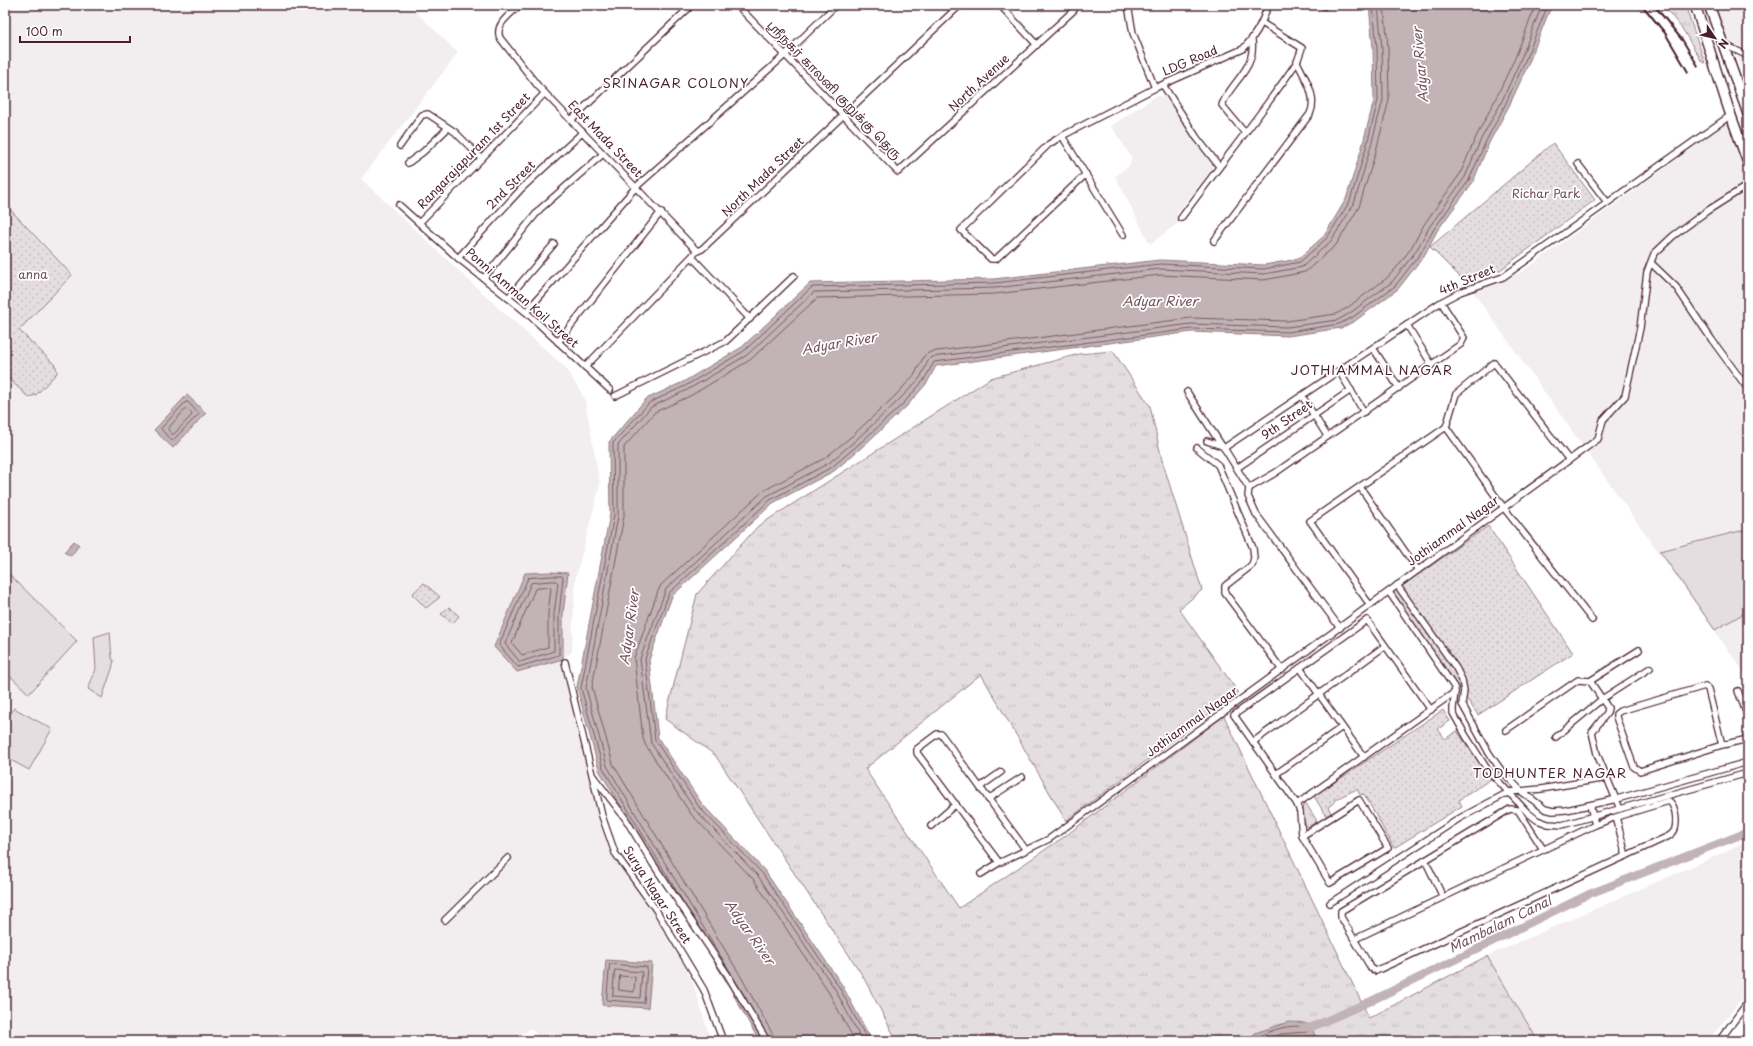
<svg xmlns="http://www.w3.org/2000/svg" width="1753" height="1046" font-family="'Playpen Sans','Noto Sans Tamil',sans-serif">
<style>
.built{fill:#f2eeef}
.grass{fill:url(#grass-tufts);stroke:#987e86}
.park{fill:url(#park-dots);stroke:#987e86}
.pitch{fill:#e5dee0;stroke:#987e86}
.water{fill:#c1b3b6;stroke:#91787e}
.lines{fill:none;stroke-linecap:round;stroke-linejoin:round}
.shore{stroke:#7a5a63;stroke-width:1}
.canal{stroke:#c1b3b6;stroke-width:8}
.minor-casing{stroke:#4a1f2b;stroke-width:8}
.primary-casing{stroke:#4a1f2b;stroke-width:12}
.minor{stroke:#fff;stroke-width:5.5}
.primary{stroke:#fff;stroke-width:9}
.rail{stroke:#4a1f2b;stroke-width:2}
.labels{text-anchor:middle;stroke-width:3.5;stroke-linejoin:round;paint-order:stroke}
.street-label{font-size:12px;fill:#4a1f2b;stroke:#fff}
.park-label{font-size:12px;fill:#714f58;stroke:#fff}
.water-label{font-size:13px;font-style:italic;fill:#74535c;stroke:#fff}
.neighbourhood-label{font-size:13px;letter-spacing:1px;fill:#4a1f2b;stroke:#fff}
</style>
<defs>
<pattern id="grass-tufts" width="24" height="20" patternUnits="userSpaceOnUse"><rect width="24" height="20" fill="#e5dee0"/><path d="M3 7l-1-3M5 7V3M7 7l1-3M15 17l-1-3M17 17v-4M19 17l1-3" fill="none" stroke="#c6bec0"/></pattern>
<pattern id="park-dots" width="8" height="8" patternUnits="userSpaceOnUse"><rect width="8" height="8" fill="#e5dee0"/><path d="M2 2h.1M6 6h.1" fill="none" stroke="#c6bec0" stroke-width="1.8" stroke-linecap="round"/></pattern>
</defs>
<rect width="100%" height="100%" fill="#fff"/>
<filter id="ink" filterUnits="userSpaceOnUse"><feTurbulence type="fractalNoise" baseFrequency=".025" numOctaves="2"/><feDisplacementMap in="SourceGraphic" scale="8" xChannelSelector="R" yChannelSelector="G"/><feConvolveMatrix kernelMatrix="1 2 1 2 8 2 1 2 1" color-interpolation-filters="sRGB"/></filter>
<g filter="url(#ink)">
<g class="built">
<polygon points="5,5 409,5 458,53 361,179 492,302 566,368 585,399 600,485 575,580 572,652 562,658 598,817 610,854 658,915 693,983 711,1041 540,1041 531,1028 513,1041 5,1041"/>
<polygon points="1713,5 1748,5 1748,52 1724,43"/>
<polygon points="1741,56 1748,59 1748,86 1737,58"/>
<polygon points="1156,96 1164,96 1215,166 1177,213 1178,223 1150,244 1115,176 1129,166 1132,158 1111,126"/>
<polygon points="1731,120 1744,167 1748,172 1748,678 1471,289 1522,272"/>
<polygon points="1748,842 1748,991 1708,1041 1538,1041 1487,956"/>
</g>
<g class="grass">
<polygon points="1663,5 1685,5 1705,63 1702,62 1683,30"/>
<polygon points="1113,351 1150,406 1162,460 1202,590 1179,609 1238,692 1066,821 981,674 865,769 959,908 1064,837 1224,716 1369,1018 1487,956 1538,1041 897,1041 861,973 715,755 665,719 697,594 758,526 991,378 1079,354"/>
<path d="M1305,802L1317,821L1308,827C1302,822 1302,809 1305,802Z"/>
</g>
<g class="park">
<polygon points="1553,143 1595,200 1500,270 1463,280 1430,247"/>
<polygon points="5,204 72,275 19,330 55,365 57,370 57,373 36,395 28,397 5,375"/>
<polygon points="1488,526 1573,653 1478,715 1392,593"/>
<polygon points="424,583 440,597 426,608 412,594"/>
<polygon points="449,607 459,616 453,623 441,614"/>
<polygon points="1443,710 1450,721 1438,729 1445,739 1457,731 1491,779 1459,800 1462,806 1394,848 1364,794 1360,795 1357,789 1334,800 1335,802 1328,807 1331,813 1326,816 1314,796"/>
</g>
<g class="pitch">
<polygon points="1748,529 1748,611 1715,630 1660,551"/>
<polygon points="5,570 77,641 29,694 5,671"/>
<polygon points="110,632 112,659 114,660 112,669 102,698 88,689 96,669 94,637"/>
<polygon points="14,708 52,729 29,770 5,757 5,724"/>
</g>
<g class="water">
<polygon points="1369,5 1552,5 1546,19 1528,65 1509,106 1489,143 1473,182 1437,231 1424,256 1398,289 1355,321 1341,328 1288,336 1192,332 936,366 927,383 906,407 862,447 834,471 773,503 672,596 649,660 658,738 702,804 765,871 842,985 872,1041 759,1041 727,983 599,770 577,687 610,514 609,442 646,399 683,382 742,347 810,283 994,279 1160,260 1264,265 1298,259 1324,236 1346,199 1362,147 1374,100 1373,48"/>
<polygon points="187,395 206,413 173,448 154,430"/>
<polygon points="74,541 79,545 71,556 64,552"/>
<polygon points="551,572 568,573 563,614 563,659 517,672 494,647 525,573"/>
<polygon points="606,960 652,963 648,1008 602,1005"/>
<path d="M1288,1022C1303,1023 1310,1020 1315,1036C1292,1037 1270,1041 1247,1041L1255,1033Z"/>
</g>
<g class="lines">
<g class="shore">
<polygon points="186,402 188,402 199,414 172,441 161,429"/>
<polygon points="186,409 191,412 192,415 174,434 171,434 168,429"/>
<polygon points="551,576 562,576 563,578 559,614 559,655 518,667 499,645 528,578"/>
<polygon points="551,581 556,581 558,583 554,614 554,651 520,662 505,644 531,583"/>
<polygon points="550,587 551,589 548,613 548,647 522,655 512,643 535,589"/>
<polyline points="683,902 603,768 581,688 614,515 613,443 649,403 685,386 744,351 812,287 995,283 1160,264 1264,269 1300,262 1327,238 1350,201 1366,148 1378,100 1377,48 1373,5"/>
<polygon points="610,964 647,967 644,1003 607,1000"/>
<polygon points="615,970 642,972 640,998 613,996"/>
<polygon points="620,976 635,977 634,992 619,990"/>
<polyline points="747,1000 607,766 586,688 618,516 618,445 651,407 687,390 747,355 814,292 995,288 1160,269 1264,274 1302,267 1331,241 1354,204 1370,149 1383,100 1382,48 1378,5"/>
<polyline points="774,1041 772,1033 740,975 613,764 592,687 624,516 624,447 655,412 690,396 750,360 817,298 995,294 1160,275 1264,280 1305,272 1336,245 1359,207 1376,151 1389,100 1388,47 1384,5"/>
<polyline points="855,1041 829,993 754,880 691,814 646,746 643,739 634,658 658,591 661,585 763,491 825,458 852,436 895,396 915,374 924,356 930,352 1191,318 1287,321 1336,314 1347,308 1387,278 1398,266 1411,248 1425,223 1460,174 1476,137 1495,100 1515,58 1536,5"/>
<polyline points="862,1041 835,989 758,876 695,810 651,743 640,659 666,589 767,496 829,463 856,440 899,400 920,378 928,361 932,357 1191,324 1287,327 1338,320 1350,313 1392,282 1416,251 1430,226 1465,177 1481,139 1501,103 1520,61 1542,5"/>
<polyline points="868,1041 839,987 762,873 699,807 655,740 645,659 669,593 770,500 832,467 859,444 903,404 924,380 934,362 1192,329 1288,332 1339,324 1353,317 1395,286 1420,254 1434,229 1469,180 1486,141 1505,105 1524,63 1548,5"/>
<path d="M1252,1041C1262,1032 1297,1020 1309,1030L1307,1032L1281,1034L1275,1037L1274,1041"/>
</g>
<polyline class="canal" points="1303,1028 1312,1027 1371,1001 1589,894 1748,832"/>
<g class="minor-casing">
<g id="minor">
<path d="M520,5C511,14 494,24 500,38L538,86L697,251"/>
<polyline points="737,5 898,172 1074,10"/>
<polyline points="1000,5 1037,45"/>
<polyline points="1128,5 1133,33 1155,88"/>
<polyline points="1322,5 1324,6"/>
<polyline points="1723,44 1748,56"/>
<polyline points="1163,85 1197,138 1219,166"/>
<polyline points="571,120 692,5"/>
<path d="M1245,133L1222,105C1231,81 1256,70 1252,40"/>
<polyline points="1062,136 1123,235"/>
<polyline points="400,146 422,115 428,114 455,132 481,158"/>
<polyline points="408,163 423,152 448,128"/>
<polyline points="1578,164 1607,202"/>
<path d="M1086,174L996,259H991L961,230L1049,144L1062,136L1155,88L1243,49C1256,36 1263,22 1268,5"/>
<polyline points="399,205 458,258 526,312 610,390"/>
<path d="M1181,218C1219,166 1260,116 1297,62"/>
<polyline points="419,223 545,93"/>
<path d="M1214,241L1310,114C1318,97 1305,78 1297,62L1302,48L1262,23"/>
<polyline points="692,257 750,319"/>
<polyline points="458,258 522,188 583,132"/>
<polyline points="1651,263 1676,287 1712,340 1748,389"/>
<polyline points="484,278 540,209 603,154"/>
<polyline points="508,298 554,244"/>
<polyline points="526,312 636,187 785,55 836,5"/>
<polyline points="1407,325 1432,365"/>
<polyline points="558,342 661,212"/>
<polyline points="1373,348 1399,388"/>
<polyline points="585,367 697,251 702,249 960,5"/>
<polyline points="1339,371 1364,412"/>
<polyline points="1187,392 1222,446"/>
<polyline points="615,396 726,341 794,276"/>
<polyline points="1302,396 1327,436"/>
<polyline points="1446,427 1504,508 1592,620"/>
<polyline points="1207,441 1222,446 1224,448 1441,302 1460,292 1503,277 1731,115"/>
<polyline points="1197,448 1218,465 1253,548 1254,558 1252,565 1225,586 1225,593 1282,670"/>
<polyline points="1224,448 1249,488 1275,473 1461,344 1464,338 1441,302"/>
<polyline points="1237,468 1351,390"/>
<polyline points="1360,487 1418,570"/>
<polyline points="1249,488 1248,496 1256,514 1340,628"/>
<polyline points="1397,585 1456,668 1462,680 1464,691 1462,704 1489,753 1501,770 1521,791 1545,809 1553,811 1566,810 1617,799 1748,762"/>
<polyline points="1389,592 1454,687 1455,691 1453,708 1453,713 1466,736 1487,769 1527,812 1537,820 1548,824 1562,825 1748,773"/>
<polyline points="1370,605 1310,521 1446,427 1456,394 1494,363 1496,365 1569,460"/>
<polyline points="565,662 602,816 615,853 656,910 704,990 723,1041"/>
<polyline points="1300,668 1364,757"/>
<polyline points="1590,681 1639,650"/>
<polyline points="1738,691 1748,717"/>
<polyline points="1506,730 1578,680 1590,681 1608,708 1607,713 1592,732 1597,754 1607,778"/>
<polyline points="1556,737 1602,699 1650,668"/>
<polyline points="1253,742 1385,646"/>
<polyline points="1722,745 1708,689 1705,686 1620,711 1616,714 1616,717 1634,767 1640,771 1722,745 1748,739"/>
<polyline points="1276,774 1342,727"/>
<polyline points="593,776 625,818 653,864 727,974 767,1041"/>
<polyline points="980,787 1001,772"/>
<polyline points="988,799 1022,777"/>
<polyline points="1297,804 1455,692"/>
<polyline points="1616,817 1626,856"/>
<polyline points="931,826 956,804"/>
<polyline points="1302,836 1359,800 1388,848 1330,883 1302,836 1300,812 1297,804 1234,715 1367,620 1431,710"/>
<path d="M1543,849L1518,810L1510,809L1341,911V917L1371,968L1376,971L1380,969L1669,836C1672,834 1674,832 1675,829C1677,821 1676,806 1669,801L1616,817L1595,825"/>
<polyline points="1026,850 941,734 937,734 917,749 917,753 998,861 1001,862 1049,839 1598,439 1603,420 1625,396 1640,328 1647,272 1654,254 1673,236 1707,211 1748,185"/>
<polyline points="1425,860 1443,897"/>
<polyline points="981,874 1000,862"/>
<polyline points="1330,903 1460,818 1509,792 1541,789 1607,778 1620,809"/>
<polyline points="445,920 508,858"/>
<polyline points="1355,939 1595,825 1590,805"/>
<polyline points="1719,1041 1748,1002"/>
</g>
</g>
<g class="primary-casing">
<g id="primary">
<polyline points="1695,5 1729,110 1748,163"/>
<polyline points="1709,5 1748,114"/>
</g>
</g>
<use href="#minor" class="minor"/>
<use href="#primary" class="primary"/>
<g class="rail">
<polyline points="1642,5 1665,33 1688,72"/>
<polyline points="1654,5 1683,41 1698,66"/>
</g>
</g>
</g>
<g class="labels">
<g class="street-label">
<text transform="translate(1190 61) rotate(-23)" y="4">LDG Road</text>
<text transform="translate(979 83) rotate(-43)" y="4">North Avenue</text>
<text transform="translate(834 90) rotate(46)" y="4">ஸ்ரீநகர் காலனி குறுக்கு தெரு</text>
<text transform="translate(605 139) rotate(46)" y="4">East Mada Street</text>
<text transform="translate(474 151) rotate(-46)" y="4">Rangarajapuram 1st Street</text>
<text transform="translate(763 177) rotate(-44)" y="4">North Mada Street</text>
<text transform="translate(511 185) rotate(-45)" y="4">2nd Street</text>
<text transform="translate(1467 280) rotate(-23)" y="4">4th Street</text>
<text transform="translate(522 298) rotate(41)" y="4">Ponni Amman Koil Street</text>
<text transform="translate(1287 420) rotate(-35)" y="4">9th Street</text>
<text transform="translate(1453 531) rotate(-36)" y="4">Jothiammal Nagar</text>
<text transform="translate(1192 722) rotate(-36)" y="4">Jothiammal Nagar</text>
<text transform="translate(657 895) rotate(57)" y="4">Surya Nagar Street</text>
</g>
<g class="park-label">
<text x="1546" y="198">Richar Park</text>
<text x="33" y="279">anna</text>
</g>
<g class="water-label">
<text transform="translate(1420 65) rotate(-95)" y="5">Adyar River</text>
<text x="1160" y="306">Adyar River</text>
<text transform="translate(839 343) rotate(-10)" y="5">Adyar River</text>
<text transform="translate(629 627) rotate(-82)" y="5">Adyar River</text>
<text transform="translate(1500 924) rotate(-26)" y="5">Mambalam Canal</text>
<text transform="translate(750 932) rotate(55)" y="5">Adyar River</text>
</g>
<g class="neighbourhood-label">
<text x="676" y="88">SRINAGAR COLONY</text>
<text x="1372" y="375">JOTHIAMMAL NAGAR</text>
<text x="1550" y="778">TODHUNTER NAGAR</text>
</g>
</g>
<rect width="1753" height="1046" fill="none" stroke="#fff" stroke-width="20"/>
<rect x="10" y="10" width="1733" height="1026" fill="none" stroke="#4a1f2b" stroke-width="1.5" filter="url(#ink)"/>
<g transform="translate(1715 38) rotate(125)" stroke="#ffffff" stroke-width="3" paint-order="stroke">
<path d="M0-3L7 15L0 10L-7 15Z" fill="#4a1f2b"/>
<text y="-6" font-size="11" font-weight="bold" text-anchor="middle" fill="#4a1f2b">N</text>
</g>
<path d="M20 36v6h110v-6" fill="none" stroke="#4a1f2b" stroke-width="2"/>
<text x="26" y="36" font-size="12" fill="#4a1f2b" stroke="#ffffff" stroke-width="3" paint-order="stroke">100 m</text>
</svg>
